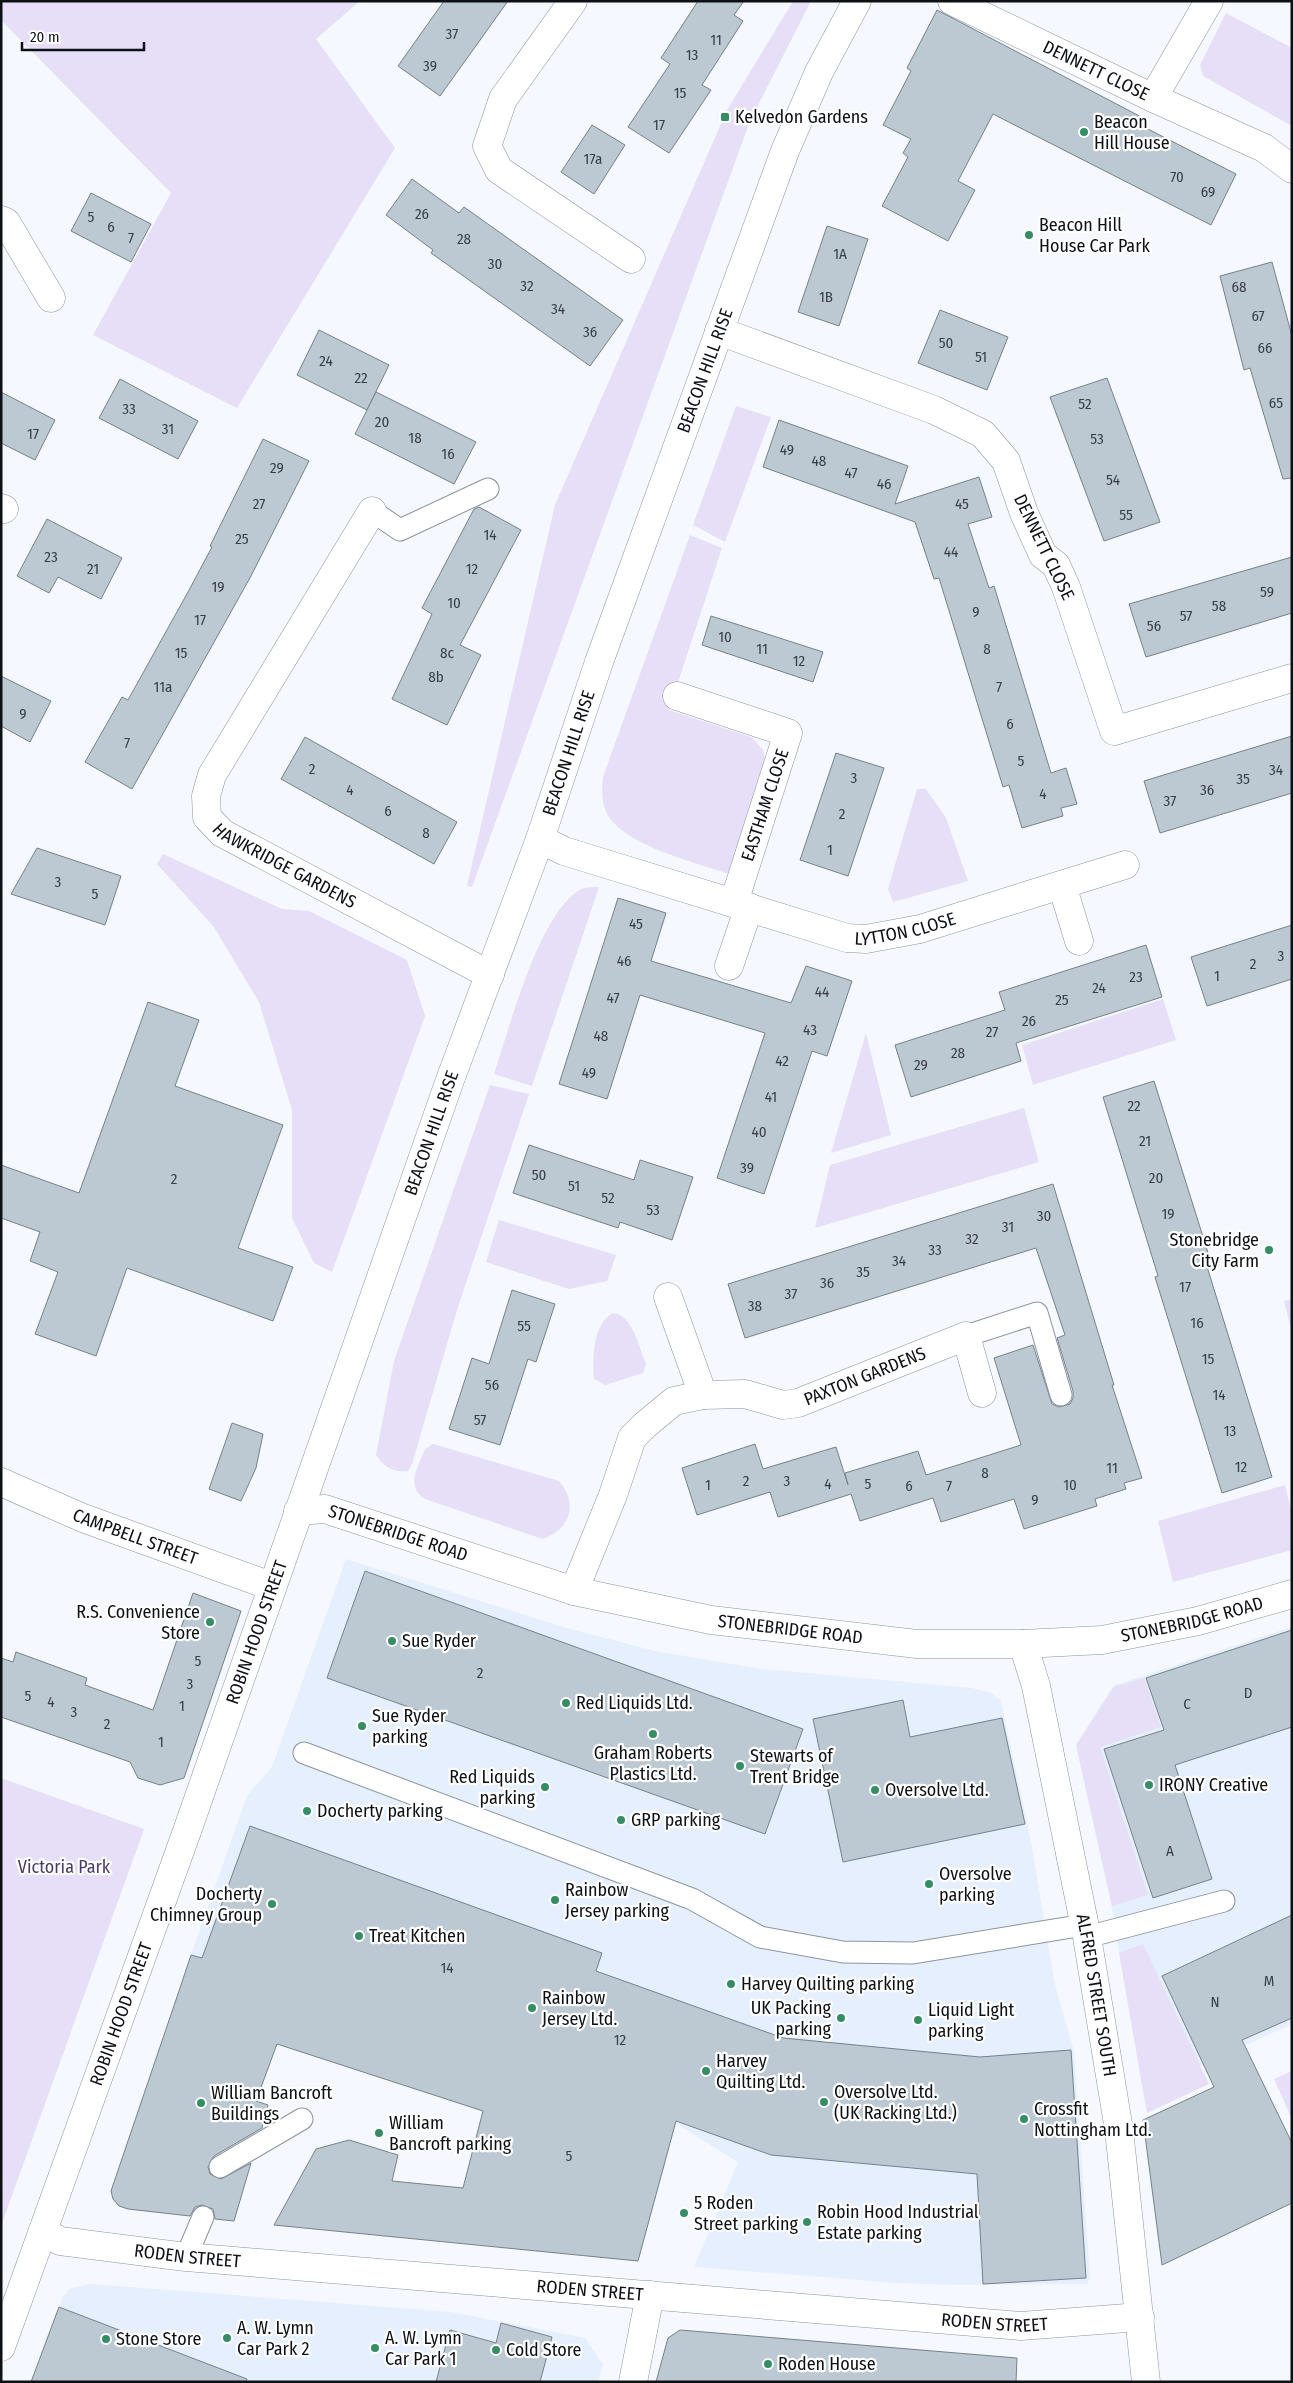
<svg xmlns="http://www.w3.org/2000/svg" width="1293" height="2383" font-family="'Fira Sans Condensed',sans-serif">
<style>
.built{fill:#e5effe}
.green{fill:#e6dff7}
.building{fill:#bcc9d2;stroke:#75828a}
.lines{fill:none;stroke-linecap:round;stroke-linejoin:round}
.service-casing{stroke:#8c949f;stroke-width:23}
.minor-casing{stroke:#8c949f;stroke-width:29}
.service{stroke:#fff;stroke-width:21}
.minor{stroke:#fff;stroke-width:28}
.poi-dot{fill:#358e63;stroke:#fff;stroke-width:2}
.labels{text-anchor:middle;stroke-width:4.5;stroke-linejoin:round;paint-order:stroke}
.number-label{font-size:15px;fill:#393e44}
.street-label{font-size:18px;fill:#0d1014;stroke:#fff}
.poi-label{font-size:18px;fill:#0d1014;stroke:#fff;text-anchor:start}
.park-label{font-size:18px;fill:#4a3b68;stroke:#fff}
</style>
<rect width="100%" height="100%" fill="#f5f8fe"/>
<g class="built">
<polygon points="346,1559 570,1629 655,1651 761,1669 972,1688 991,1693 1001,1701 1031,1842 1055,1985 1074,2051 1090,2277 1087,2284 958,2285 897,2283 694,2267 738,2162 675,2123 191,1955 247,1796 272,1767"/>
<polygon points="1292,1627 1292,2024 1143,2092 1112,1908 1076,1745 1113,1686"/>
<polygon points="91,2284 451,2312 585,2338 603,2365 598,2382 31,2382 63,2297 69,2289"/>
</g>
<g class="green">
<polygon points="1,1 360,1 316,39 395,148 237,408 93,335 171,193 1,20"/>
<polygon points="793,1 811,1 750,121 472,887 467,886 555,505 727,110"/>
<polygon points="1226,13 1292,48 1292,126 1203,76 1200,65"/>
<polygon points="736,406 771,417 725,542 693,525"/>
<path d="M690,535L722,548L669,710L751,737L763,750L767,768L732,875C698,863 625,846 607,814C601,802 602,790 603,777Z"/>
<polygon points="917,789 926,789 946,818 968,881 893,902 888,889"/>
<polygon points="163,854 282,909 309,911 407,960 425,1016 332,1272 314,1263 292,1218 292,1110 259,1002 214,927 157,864"/>
<path d="M599,887L532,1086L494,1074C509,1030 541,905 584,888C588,887 595,887 599,887Z"/>
<polygon points="1163,999 1176,1040 1033,1085 1022,1045"/>
<polygon points="866,1033 891,1135 831,1153"/>
<path d="M490,1085L529,1094L457,1310L412,1464L408,1471C392,1472 385,1468 376,1455L394,1361Z"/>
<polygon points="1024,1108 1039,1162 815,1228 830,1165"/>
<polygon points="499,1220 616,1255 607,1281 569,1289 486,1262"/>
<polygon points="1292,1299 1292,1333 1284,1301"/>
<path d="M613,1313C633,1315 639,1348 646,1364L643,1373L605,1385L594,1379C592,1359 593,1323 613,1313Z"/>
<path d="M433,1444L559,1481C579,1504 570,1529 543,1539L425,1499C405,1486 418,1468 425,1449Z"/>
<polygon points="1285,1485 1292,1514 1292,1550 1173,1582 1158,1521"/>
<polygon points="1144,1678 1161,1727 1100,1747 1148,1895 1112,1906 1076,1745 1114,1687"/>
<polygon points="1,1778 144,1829 1,2226"/>
<polygon points="1143,1944 1209,2084 1147,2113 1119,1953"/>
<polygon points="1292,2071 1292,2119 1274,2079"/>
</g>
<g class="building">
<polygon points="444,1 508,1 440,96 398,66"/>
<polygon points="698,1 744,1 734,15 743,21 702,85 711,90 669,153 628,127 670,64 661,58"/>
<polygon points="937,10 1147,120 1144,127 1236,174 1211,225 993,114 958,181 975,190 948,241 882,206 908,157 903,153 911,139 883,125 911,71 907,68"/>
<polygon points="592,125 625,145 594,194 561,172"/>
<polygon points="412,179 459,213 464,207 623,320 590,366 431,253 433,250 386,215"/>
<polygon points="91,193 151,224 131,262 71,231"/>
<polygon points="827,226 868,239 839,326 798,312"/>
<polygon points="1272,262 1292,336 1292,478 1283,479 1250,368 1244,370 1220,276"/>
<polygon points="940,310 1008,337 987,390 918,363"/>
<polygon points="319,330 389,365 367,410 297,375"/>
<polygon points="1107,378 1160,522 1104,541 1050,397"/>
<polygon points="120,379 198,421 178,459 99,418"/>
<polygon points="1,392 55,420 35,460 1,443"/>
<polygon points="376,392 476,442 454,484 355,434"/>
<polygon points="779,420 908,466 895,504 979,477 992,517 968,524 989,588 994,586 1051,773 1066,768 1077,804 1061,808 1063,816 1022,828 1009,785 1003,787 939,578 934,579 915,522 763,467"/>
<polygon points="263,439 309,461 251,576 132,789 85,762 122,697 128,700 188,592 212,547 210,546"/>
<polygon points="479,507 521,530 460,645 481,655 447,725 392,699 432,614 422,608 474,509"/>
<polygon points="47,519 122,558 101,599 58,577 49,593 17,576"/>
<polygon points="1292,557 1292,613 1146,657 1129,604"/>
<polygon points="711,616 823,652 813,682 702,645"/>
<polygon points="1,676 51,701 30,742 1,726"/>
<polygon points="1292,736 1292,793 1160,833 1144,781"/>
<polygon points="305,737 457,822 434,864 281,779"/>
<polygon points="836,753 884,768 848,876 800,860"/>
<polygon points="37,848 121,876 105,925 11,894"/>
<polygon points="618,898 666,913 651,961 791,1003 806,966 852,981 827,1056 812,1051 764,1194 717,1178 765,1033 640,995 607,1099 559,1084"/>
<polygon points="1292,925 1292,979 1207,1006 1191,957"/>
<polygon points="1146,945 1162,997 1016,1043 1021,1061 911,1097 895,1045 1005,1010 999,992"/>
<polygon points="148,1002 199,1020 175,1086 283,1125 238,1248 293,1267 273,1321 127,1268 96,1356 35,1334 58,1272 30,1261 40,1232 1,1218 1,1165 79,1193"/>
<polygon points="1154,1081 1210,1259 1205,1260 1272,1477 1222,1493 1155,1277 1158,1276 1103,1097"/>
<polygon points="529,1145 634,1180 640,1160 693,1177 672,1240 620,1222 618,1228 513,1193"/>
<polygon points="1053,1184 1114,1385 1112,1385 1142,1478 1124,1483 1126,1489 1095,1499 1097,1506 1024,1529 1014,1499 941,1522 933,1498 860,1521 851,1494 778,1517 770,1492 697,1515 682,1468 755,1444 763,1469 836,1447 848,1485 845,1473 918,1451 926,1475 1021,1445 994,1358 1033,1345 1052,1404 1059,1407 1070,1404 1073,1398 1073,1391 1057,1338 1065,1335 1036,1248 745,1338 728,1284"/>
<polygon points="512,1290 555,1304 536,1362 528,1359 500,1445 449,1429 472,1358 489,1364"/>
<polygon points="232,1423 263,1434 256,1468 241,1501 209,1489"/>
<polygon points="365,1571 803,1729 765,1834 327,1678"/>
<polygon points="193,1593 241,1611 184,1778 160,1785 138,1778 130,1762 1,1717 1,1658 13,1662 16,1652 87,1678 85,1685 153,1710"/>
<polygon points="1292,1630 1292,1727 1175,1765 1212,1879 1153,1898 1104,1749 1164,1730 1146,1678"/>
<polygon points="903,1700 910,1737 1002,1718 1025,1824 843,1862 813,1719"/>
<polygon points="250,1826 602,1953 596,1971 783,2038 980,2057 1071,2050 1086,2278 983,2284 977,2174 771,2155 676,2121 638,2261 274,2225 316,2149 349,2140 398,2155 392,2181 463,2188 483,2111 277,2044 256,2101 268,2105 262,2128 214,2156 208,2167 210,2174 221,2179 251,2163 234,2221 215,2219 213,2209 202,2205 195,2207 190,2216 128,2209 119,2206 113,2199 111,2191 179,1991 191,1955 202,1958"/>
<polygon points="1292,1915 1292,2018 1242,2040 1292,2143 1292,2203 1162,2265 1143,2120 1214,2087 1162,1976"/>
<polygon points="59,2307 247,2379 246,2382 31,2382"/>
<polygon points="501,2323 552,2337 540,2382 436,2382 450,2330 496,2343"/>
<polygon points="680,2330 1017,2358 1016,2382 656,2382 668,2338"/>
</g>
<g class="lines">
<g class="service-casing">
<g id="service">
<polyline points="372,511 400,530 488,489"/>
<polyline points="966,1336 1037,1313 1061,1395"/>
<polyline points="304,1753 692,1899 760,1937 843,1952 913,1953 1084,1925"/>
<polyline points="1087,1937 1224,1901"/>
<polyline points="220,2167 302,2119"/>
<polyline points="186,2257 203,2217"/>
</g>
</g>
<g class="minor-casing">
<g id="minor">
<polyline points="573,1 503,99 487,146 499,170 631,259"/>
<path id="s1" d="M952,1L1153,98L1264,148L1292,169"/>
<polyline points="1153,98 1209,1"/>
<polyline points="1,220 6,222 51,298"/>
<polyline points="719,331 934,410 983,434 1006,461 1024,513 1043,555 1056,565 1066,587 1114,731 1292,678"/>
<polyline points="1,508 4,509"/>
<path id="s2" d="M372,511L212,775L206,796L207,817L222,833L490,975"/>
<polyline points="677,696 788,733 734,902"/>
<path id="s3" d="M540,839L564,851L847,938L866,939L920,929L1125,865"/>
<polyline points="1062,885 1079,941"/>
<polyline points="729,966 749,907"/>
<polyline points="668,1297 703,1395"/>
<path id="s4" d="M1,1482L83,1518L271,1586"/>
<path id="s5" d="M298,1511L325,1509L574,1591L711,1620L917,1644H1023L1102,1640L1198,1621L1292,1594"/>
<path id="s6" d="M574,1591L613,1495L632,1438L645,1425L674,1401L703,1395L745,1394L783,1405L798,1403L966,1336L982,1393"/>
<path id="s7" d="M1023,1644L1036,1686L1087,1937L1119,2130L1146,2382"/>
<path id="s8" d="M43,2231L60,2241L186,2257L1021,2326L1140,2317"/>
<path id="s9" d="M1,2347L186,1834L450,1080L540,839L599,662L785,151L819,72L857,1"/>
<polyline points="633,2382 650,2295"/>
</g>
</g>
<use href="#service" class="service"/>
<use href="#minor" class="minor"/>
</g>
<g class="poi-dot">
<rect x="720" y="112" width="10" height="10" rx="2.5"/>
<circle cx="1084" cy="132" r="5"/>
<circle cx="1029" cy="235" r="5"/>
<circle cx="1269" cy="1250" r="5"/>
<circle cx="210" cy="1622" r="5"/>
<circle cx="392" cy="1641" r="5"/>
<circle cx="566" cy="1703" r="5"/>
<circle cx="362" cy="1726" r="5"/>
<circle cx="653" cy="1734" r="5"/>
<circle cx="740" cy="1766" r="5"/>
<circle cx="1149" cy="1785" r="5"/>
<circle cx="545" cy="1787" r="5"/>
<circle cx="875" cy="1790" r="5"/>
<circle cx="307" cy="1811" r="5"/>
<circle cx="621" cy="1820" r="5"/>
<circle cx="929" cy="1884" r="5"/>
<circle cx="555" cy="1900" r="5"/>
<circle cx="272" cy="1904" r="5"/>
<circle cx="359" cy="1936" r="5"/>
<circle cx="731" cy="1984" r="5"/>
<circle cx="532" cy="2008" r="5"/>
<circle cx="841" cy="2018" r="5"/>
<circle cx="918" cy="2020" r="5"/>
<circle cx="706" cy="2071" r="5"/>
<circle cx="824" cy="2102" r="5"/>
<circle cx="201" cy="2103" r="5"/>
<circle cx="1024" cy="2119" r="5"/>
<circle cx="379" cy="2133" r="5"/>
<circle cx="684" cy="2213" r="5"/>
<circle cx="807" cy="2222" r="5"/>
<circle cx="227" cy="2338" r="5"/>
<circle cx="106" cy="2339" r="5"/>
<circle cx="375" cy="2348" r="5"/>
<circle cx="496" cy="2350" r="5"/>
<circle cx="768" cy="2364" r="5"/>
</g>
<g class="labels">
<g class="number-label">
<text x="452" y="39">37</text>
<text x="716" y="45">11</text>
<text x="692" y="60">13</text>
<text x="430" y="71">39</text>
<text x="680" y="98">15</text>
<text x="659" y="130">17</text>
<text x="593" y="164">17a</text>
<text x="1177" y="182">70</text>
<text x="1208" y="197">69</text>
<text x="422" y="219">26</text>
<text x="91" y="222">5</text>
<text x="111" y="232">6</text>
<text x="131" y="243">7</text>
<text x="464" y="244">28</text>
<text x="840" y="259">1A</text>
<text x="495" y="269">30</text>
<text x="527" y="291">32</text>
<text x="1239" y="292">68</text>
<text x="826" y="302">1B</text>
<text x="558" y="314">34</text>
<text x="1258" y="321">67</text>
<text x="590" y="337">36</text>
<text x="946" y="348">50</text>
<text x="1265" y="353">66</text>
<text x="981" y="362">51</text>
<text x="326" y="366">24</text>
<text x="361" y="383">22</text>
<text x="1276" y="408">65</text>
<text x="1085" y="409">52</text>
<text x="129" y="414">33</text>
<text x="382" y="427">20</text>
<text x="168" y="434">31</text>
<text x="33" y="439">17</text>
<text x="415" y="443">18</text>
<text x="1097" y="444">53</text>
<text x="787" y="455">49</text>
<text x="448" y="459">16</text>
<text x="819" y="466">48</text>
<text x="277" y="473">29</text>
<text x="851" y="478">47</text>
<text x="1113" y="485">54</text>
<text x="884" y="489">46</text>
<text x="259" y="509">27</text>
<text x="962" y="509">45</text>
<text x="1126" y="520">55</text>
<text x="490" y="540">14</text>
<text x="242" y="544">25</text>
<text x="951" y="557">44</text>
<text x="51" y="562">23</text>
<text x="93" y="574">21</text>
<text x="472" y="574">12</text>
<text x="218" y="592">19</text>
<text x="1267" y="597">59</text>
<text x="454" y="608">10</text>
<text x="1219" y="611">58</text>
<text x="976" y="617">9</text>
<text x="1186" y="621">57</text>
<text x="200" y="625">17</text>
<text x="1154" y="631">56</text>
<text x="725" y="642">10</text>
<text x="762" y="654">11</text>
<text x="987" y="654">8</text>
<text x="181" y="658">15</text>
<text x="447" y="658">8c</text>
<text x="799" y="666">12</text>
<text x="436" y="682">8b</text>
<text x="163" y="692">11a</text>
<text x="999" y="692">7</text>
<text x="23" y="719">9</text>
<text x="1010" y="729">6</text>
<text x="127" y="748">7</text>
<text x="1021" y="766">5</text>
<text x="312" y="774">2</text>
<text x="1276" y="775">34</text>
<text x="854" y="783">3</text>
<text x="1243" y="784">35</text>
<text x="350" y="795">4</text>
<text x="1207" y="795">36</text>
<text x="1043" y="799">4</text>
<text x="1170" y="806">37</text>
<text x="388" y="816">6</text>
<text x="842" y="819">2</text>
<text x="426" y="838">8</text>
<text x="830" y="855">1</text>
<text x="58" y="887">3</text>
<text x="95" y="899">5</text>
<text x="636" y="929">45</text>
<text x="1281" y="961">3</text>
<text x="624" y="966">46</text>
<text x="1253" y="969">2</text>
<text x="1217" y="981">1</text>
<text x="1136" y="982">23</text>
<text x="1099" y="993">24</text>
<text x="822" y="997">44</text>
<text x="613" y="1003">47</text>
<text x="1062" y="1005">25</text>
<text x="1029" y="1026">26</text>
<text x="810" y="1035">43</text>
<text x="992" y="1037">27</text>
<text x="601" y="1041">48</text>
<text x="958" y="1058">28</text>
<text x="782" y="1066">42</text>
<text x="921" y="1070">29</text>
<text x="589" y="1078">49</text>
<text x="771" y="1102">41</text>
<text x="1134" y="1111">22</text>
<text x="759" y="1137">40</text>
<text x="1145" y="1146">21</text>
<text x="747" y="1173">39</text>
<text x="539" y="1180">50</text>
<text x="1156" y="1183">20</text>
<text x="174" y="1184">2</text>
<text x="574" y="1191">51</text>
<text x="608" y="1203">52</text>
<text x="653" y="1215">53</text>
<text x="1168" y="1219">19</text>
<text x="1044" y="1221">30</text>
<text x="1008" y="1232">31</text>
<text x="972" y="1244">32</text>
<text x="935" y="1255">33</text>
<text x="899" y="1266">34</text>
<text x="863" y="1277">35</text>
<text x="827" y="1288">36</text>
<text x="1185" y="1292">17</text>
<text x="791" y="1299">37</text>
<text x="755" y="1311">38</text>
<text x="1197" y="1328">16</text>
<text x="524" y="1331">55</text>
<text x="1208" y="1364">15</text>
<text x="492" y="1390">56</text>
<text x="1219" y="1400">14</text>
<text x="480" y="1425">57</text>
<text x="1230" y="1436">13</text>
<text x="1241" y="1472">12</text>
<text x="1112" y="1473">11</text>
<text x="985" y="1478">8</text>
<text x="746" y="1486">2</text>
<text x="787" y="1486">3</text>
<text x="828" y="1489">4</text>
<text x="868" y="1489">5</text>
<text x="708" y="1490">1</text>
<text x="1070" y="1490">10</text>
<text x="909" y="1491">6</text>
<text x="949" y="1491">7</text>
<text x="1035" y="1505">9</text>
<text x="198" y="1666">5</text>
<text x="480" y="1678">2</text>
<text x="190" y="1689">3</text>
<text x="1248" y="1698">D</text>
<text x="28" y="1701">5</text>
<text x="51" y="1707">4</text>
<text x="1187" y="1709">C</text>
<text x="182" y="1711">1</text>
<text x="74" y="1717">3</text>
<text x="107" y="1729">2</text>
<text x="161" y="1747">1</text>
<text x="1170" y="1856">A</text>
<text x="447" y="1973">14</text>
<text x="1269" y="1986">M</text>
<text x="1215" y="2007">N</text>
<text x="620" y="2045">12</text>
<text x="569" y="2161">5</text>
</g>
<g class="street-label">
<text dy="6" stroke="none"><textPath href="#s1" startOffset="160">DENNETT CLOSE</textPath></text>
<text dy="6" stroke="none"><textPath href="#s9" startOffset="2098">BEACON HILL RISE</textPath></text>
<text transform="translate(1044 547) rotate(64)" y="6">DENNETT CLOSE</text>
<text dy="6" stroke="none"><textPath href="#s9" startOffset="1692">BEACON HILL RISE</textPath></text>
<text transform="translate(765 805) rotate(-72)" y="6">EASTHAM CLOSE</text>
<text dy="6" stroke="none"><textPath href="#s2" startOffset="444">HAWKRIDGE GARDENS</textPath></text>
<text dy="6" stroke="none"><textPath href="#s3" startOffset="382">LYTTON CLOSE</textPath></text>
<text dy="6" stroke="none"><textPath href="#s9" startOffset="1288">BEACON HILL RISE</textPath></text>
<text dy="6" stroke="none"><textPath href="#s6" startOffset="418">PAXTON GARDENS</textPath></text>
<text dy="6" stroke="none"><textPath href="#s5" startOffset="104">STONEBRIDGE ROAD</textPath></text>
<text dy="6" stroke="none"><textPath href="#s4" startOffset="145">CAMPBELL STREET</textPath></text>
<text dy="6" stroke="none"><textPath href="#s5" startOffset="914">STONEBRIDGE ROAD</textPath></text>
<text dy="6" stroke="none"><textPath href="#s5" startOffset="509">STONEBRIDGE ROAD</textPath></text>
<text dy="6" stroke="none"><textPath href="#s9" startOffset="759">ROBIN HOOD STREET</textPath></text>
<text dy="6" stroke="none"><textPath href="#s7" startOffset="359">ALFRED STREET SOUTH</textPath></text>
<text dy="6" stroke="none"><textPath href="#s9" startOffset="354">ROBIN HOOD STREET</textPath></text>
<text dy="6" stroke="none"><textPath href="#s8" startOffset="148">RODEN STREET</textPath></text>
<text dy="6" stroke="none"><textPath href="#s8" startOffset="552">RODEN STREET</textPath></text>
<text dy="6" stroke="none"><textPath href="#s8" startOffset="958">RODEN STREET</textPath></text>
</g>
<g class="poi-label">
<text x="735" y="123">Kelvedon Gardens</text>
<text x="1094" y="128">Beacon<tspan x="1094" dy="21">Hill House</tspan></text>
<text x="1039" y="231">Beacon Hill<tspan x="1039" dy="21">House Car Park</tspan></text>
<text x="1259" y="1246" text-anchor="end">Stonebridge<tspan x="1259" dy="21">City Farm</tspan></text>
<text x="200" y="1618" text-anchor="end">R.S. Convenience<tspan x="200" dy="21">Store</tspan></text>
<text x="402" y="1647">Sue Ryder</text>
<text x="576" y="1709">Red Liquids Ltd.</text>
<text x="372" y="1722">Sue Ryder<tspan x="372" dy="21">parking</tspan></text>
<text x="653" y="1759" text-anchor="middle">Graham Roberts<tspan x="653" dy="21">Plastics Ltd.</tspan></text>
<text x="750" y="1762">Stewarts of<tspan x="750" dy="21">Trent Bridge</tspan></text>
<text x="535" y="1783" text-anchor="end">Red Liquids<tspan x="535" dy="21">parking</tspan></text>
<text x="1159" y="1791">IRONY Creative</text>
<text x="885" y="1796">Oversolve Ltd.</text>
<text x="317" y="1817">Docherty parking</text>
<text x="631" y="1826">GRP parking</text>
<text x="939" y="1880">Oversolve<tspan x="939" dy="21">parking</tspan></text>
<text x="565" y="1896">Rainbow<tspan x="565" dy="21">Jersey parking</tspan></text>
<text x="262" y="1900" text-anchor="end">Docherty<tspan x="262" dy="21">Chimney Group</tspan></text>
<text x="369" y="1942">Treat Kitchen</text>
<text x="741" y="1990">Harvey Quilting parking</text>
<text x="542" y="2004">Rainbow<tspan x="542" dy="21">Jersey Ltd.</tspan></text>
<text x="831" y="2014" text-anchor="end">UK Packing<tspan x="831" dy="21">parking</tspan></text>
<text x="928" y="2016">Liquid Light<tspan x="928" dy="21">parking</tspan></text>
<text x="716" y="2067">Harvey<tspan x="716" dy="21">Quilting Ltd.</tspan></text>
<text x="834" y="2098">Oversolve Ltd.<tspan x="834" dy="21">(UK Racking Ltd.)</tspan></text>
<text x="211" y="2099">William Bancroft<tspan x="211" dy="21">Buildings</tspan></text>
<text x="1034" y="2115">Crossfit<tspan x="1034" dy="21">Nottingham Ltd.</tspan></text>
<text x="389" y="2129">William<tspan x="389" dy="21">Bancroft parking</tspan></text>
<text x="694" y="2209">5 Roden<tspan x="694" dy="21">Street parking</tspan></text>
<text x="817" y="2218">Robin Hood Industrial<tspan x="817" dy="21">Estate parking</tspan></text>
<text x="237" y="2334">A. W. Lymn<tspan x="237" dy="21">Car Park 2</tspan></text>
<text x="385" y="2344">A. W. Lymn<tspan x="385" dy="21">Car Park 1</tspan></text>
<text x="116" y="2345">Stone Store</text>
<text x="506" y="2356">Cold Store</text>
<text x="778" y="2370">Roden House</text>
</g>
<g class="park-label">
<text x="64" y="1873">Victoria Park</text>
</g>
</g>
<rect width="1293" height="2383" fill="none" stroke="#0d1014" stroke-width="5"/>
<path d="M22 42v8h122v-8" fill="none" stroke="#0d1014" stroke-width="2.5"/>
<text x="30" y="42" font-size="15" fill="#0d1014" stroke="#ffffff" stroke-width="4" paint-order="stroke">20 m</text>
</svg>
